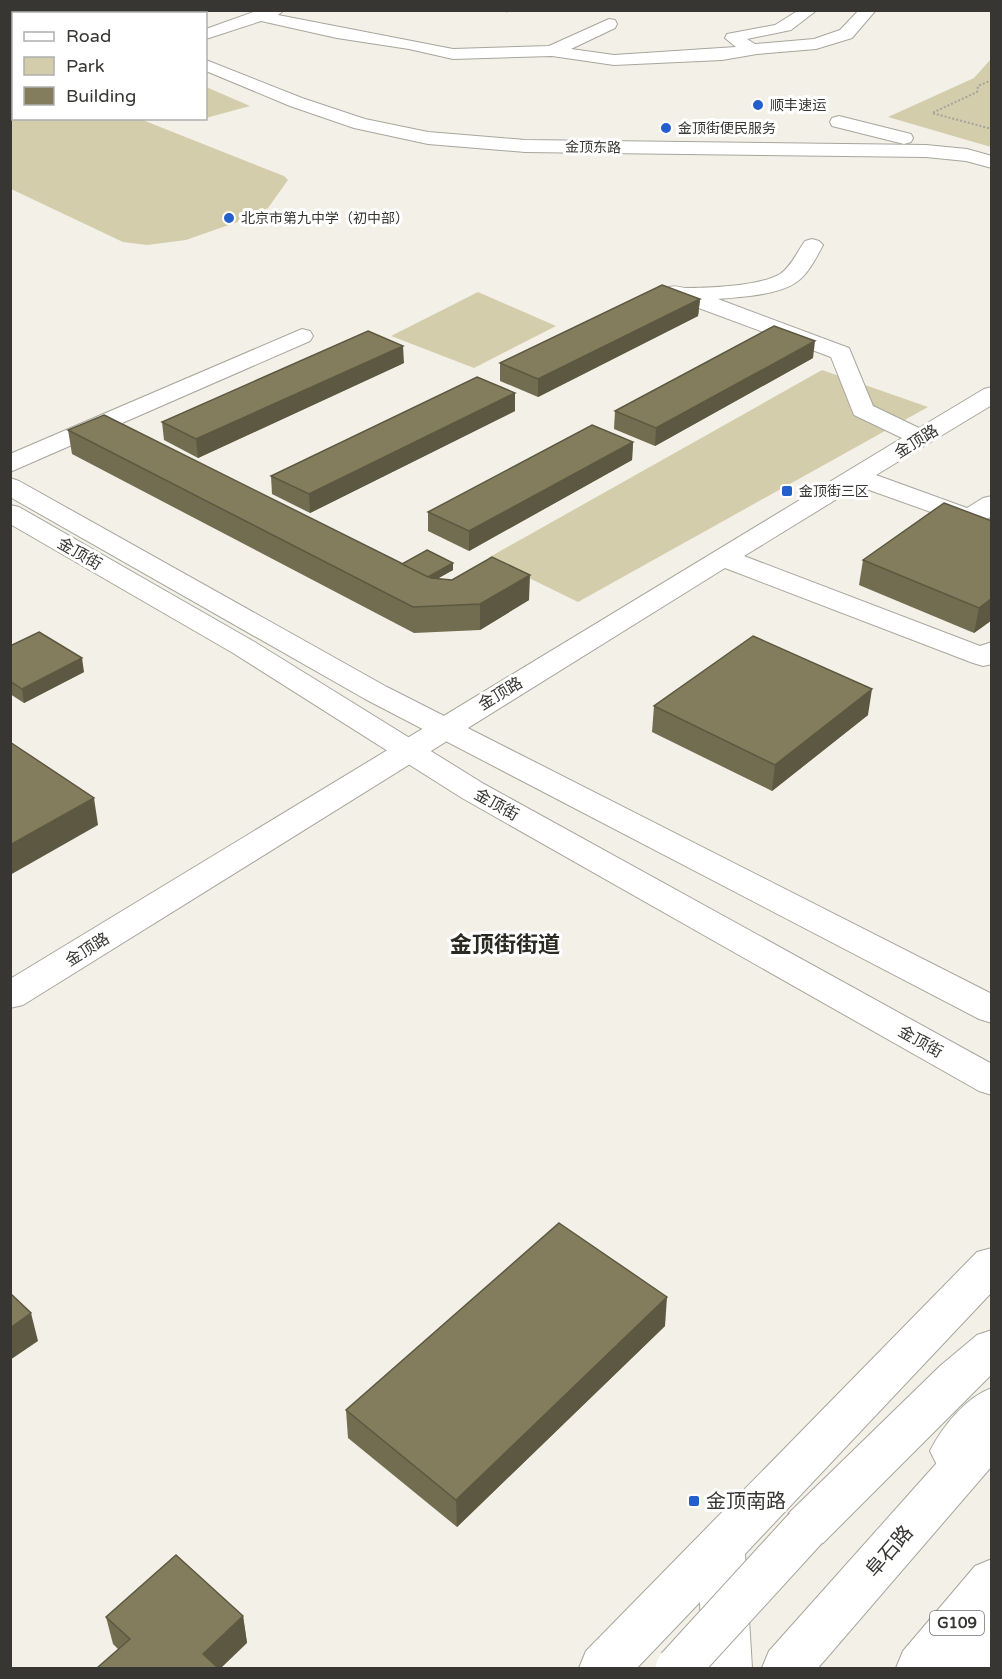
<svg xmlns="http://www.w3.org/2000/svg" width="1002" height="1679" font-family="'Varela Round','Noto Sans SC',sans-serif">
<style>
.green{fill:#d3cdac}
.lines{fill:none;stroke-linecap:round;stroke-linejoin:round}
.minor-casing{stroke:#a7a69d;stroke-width:2}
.major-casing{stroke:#a7a69d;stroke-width:2}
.highway-casing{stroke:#a7a69d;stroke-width:2}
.path{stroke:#a4a39c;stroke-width:2;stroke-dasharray:2 2;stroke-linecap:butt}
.minor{fill:#fff;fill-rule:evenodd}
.major{fill:#fff;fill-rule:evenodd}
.highway{fill:#fff;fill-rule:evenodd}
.highway-bridge-casing{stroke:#a7a69d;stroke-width:46;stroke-linecap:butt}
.highway-bridge{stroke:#fff;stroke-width:44}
.wall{fill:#726c50}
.shaded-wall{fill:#5c5841}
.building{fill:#847d5d;stroke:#5c5841;stroke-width:1.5}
.poi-dot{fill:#255fcc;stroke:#fff;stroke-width:2}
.labels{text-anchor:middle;stroke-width:6;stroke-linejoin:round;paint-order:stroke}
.far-poi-label{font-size:14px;fill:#373633;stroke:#fff;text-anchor:start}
.far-street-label{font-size:14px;fill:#373633;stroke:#fff}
.shield{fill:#fff;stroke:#737270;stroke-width:1.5}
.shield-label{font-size:15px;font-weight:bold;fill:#373633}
.street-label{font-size:16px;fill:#373633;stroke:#fff}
.near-poi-label{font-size:20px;fill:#373633;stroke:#fff;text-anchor:start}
.near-street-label{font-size:20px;fill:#373633;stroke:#fff}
.district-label{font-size:22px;font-weight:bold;fill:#2a2922;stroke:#fff}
</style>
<rect width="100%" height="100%" fill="#f3f1e7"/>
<g class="green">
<polygon points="991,59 991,147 888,117 974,78"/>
<polygon points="206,87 250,106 206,118"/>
<polygon points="14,119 140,119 284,176 288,180 268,208 243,220 186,240 147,245 123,242 11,189 11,120"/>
<polygon points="478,292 556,326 474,368 391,336"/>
<polygon points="822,370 928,407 578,602 488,558"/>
</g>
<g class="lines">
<g class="minor-casing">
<g id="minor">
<polygon points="10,10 25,10 26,12 14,14 14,18 10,19"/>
<polygon points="259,10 284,10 278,15 453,49 549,46 609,19 615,20 617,24 615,28 571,49 614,55 736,47 725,38 727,34 775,25 799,10 817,10 791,30 747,39 755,44 814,39 840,30 859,10 876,10 852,38 816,49 757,54 722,60 614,65 552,56 453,59 409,49 337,38 261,21 206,39 206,29"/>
<polygon points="206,60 302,98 365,119 428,132 525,140 926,145 967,149 992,156 992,168 966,161 926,157 525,152 428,144 354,128 290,106 206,71"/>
<rect x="10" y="98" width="4" height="11"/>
<polygon points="839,116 911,134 913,138 911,142 904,144 832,126 830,122 832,118"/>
<path d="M812,239L819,241L823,245C816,258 808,275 795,283C778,295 739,297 718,299L849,348L873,406L919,428L984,389L992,387V405L876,475L967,508L983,498L992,496V516L979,524L970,526L858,486L744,556L980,646L992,642V664L983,666L973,663L725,568L23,1005L10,1008V979L902,438L854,415L831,357L669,297L666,292L669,287C677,285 680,288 687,288C710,288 760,286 780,274C791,267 797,252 805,241Z"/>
<polygon points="302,329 310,331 313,336 310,341 10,472 10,454"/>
<polygon points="992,1248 992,1292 745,1554 752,1668 702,1668 700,1602 637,1668 579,1668 586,1651 977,1252"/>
</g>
</g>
<g class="major-casing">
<g id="major">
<polygon points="10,478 19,481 387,687 992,994 992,1023 979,1019 365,699 10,497"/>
<polygon points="10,505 19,507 253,641 484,784 992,1064 992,1095 979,1091 462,798 233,653 10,524"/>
<path d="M992,1388V1439C973,1460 967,1476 937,1465L930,1451C942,1427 966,1397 992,1388Z"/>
<polygon points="992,1610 992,1668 938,1668 945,1651 975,1617"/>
</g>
</g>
<g class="highway-casing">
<g id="highway">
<polygon points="992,1330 992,1374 823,1543 806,1549 789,1543 783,1528 789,1513 940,1366 977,1335"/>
<polygon points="992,1414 992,1466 818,1668 762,1668 769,1651 976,1419"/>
<polygon points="992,1559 992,1618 951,1668 896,1668 903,1651 975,1566"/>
</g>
</g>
<g class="path">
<polyline points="506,12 509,10"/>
<polyline points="992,80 978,86 977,92 932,113 992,129"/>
</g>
<use href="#minor" class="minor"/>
<use href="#major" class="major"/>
<use href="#highway" class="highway"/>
<g class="highway-bridge-casing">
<polyline id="highway-bridge" points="678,1668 806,1528"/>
</g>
<use href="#highway-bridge" class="highway-bridge"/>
</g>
<g class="wall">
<polygon points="700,299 698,316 538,397 500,381 500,363"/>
<polygon points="813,358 655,446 614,429 615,411"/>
<polygon points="404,363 198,458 164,440 162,422"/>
<polygon points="515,393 515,411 310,513 272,494 271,476"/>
<polygon points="68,430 402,564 453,570 437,579 529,600 480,630 414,633 72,454"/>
<polygon points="633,442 632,460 469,551 428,531 428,512"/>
<polygon points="944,503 992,620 974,633 859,585 863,560"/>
<polygon points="10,646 84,672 24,703 10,694"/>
<polygon points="654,706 868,715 772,791 652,732"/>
<polygon points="665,1326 457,1527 348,1438 346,1410"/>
<polygon points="243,1616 247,1643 118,1649 113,1644 106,1617"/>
</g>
<g class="shaded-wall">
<polygon points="700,299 698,316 538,397 538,379"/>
<polygon points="815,341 813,358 655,446 656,428"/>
<polygon points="403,346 404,363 198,458 196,439"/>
<polygon points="515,393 515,411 310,513 309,494"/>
<polygon points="633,442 632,460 469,551 469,531"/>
<polygon points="453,563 453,570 426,585 425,578"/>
<polygon points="530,575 529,600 480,630 480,604"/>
<polygon points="992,598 992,620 974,633 979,608"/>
<polygon points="82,658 84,672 24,703 22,689"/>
<polygon points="872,689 868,715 772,791 775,765"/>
<polygon points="94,798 98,825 10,875 10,845"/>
<polygon points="667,1297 665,1326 457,1527 456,1500"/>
<polygon points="31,1313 38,1341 10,1360 10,1328"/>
<polygon points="243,1616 247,1643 221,1668 205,1668 203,1654"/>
</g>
<g class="building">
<polygon points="662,285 700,299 538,379 500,363"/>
<polygon points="774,326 815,341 656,428 615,411"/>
<polygon points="368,331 403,346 196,439 162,422"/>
<polygon points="477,377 515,393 309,494 271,476"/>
<polygon points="104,415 431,578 452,580 492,557 530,575 480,604 413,607 68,430"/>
<polygon points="592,425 633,442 469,531 428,512"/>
<polygon points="944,503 992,521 992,598 979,608 863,560"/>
<polygon points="427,550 453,563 428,577 402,564"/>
<polygon points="39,632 82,658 22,689 10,681 10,646"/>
<polygon points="753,636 872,689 775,765 654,706"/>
<polygon points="10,742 94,798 10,845"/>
<polygon points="559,1223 667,1297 456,1500 346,1410"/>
<polygon points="10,1293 31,1313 10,1328"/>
<polygon points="176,1555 243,1616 203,1654 218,1668 97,1668 130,1639 106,1617"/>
</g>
<g class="poi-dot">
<circle cx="758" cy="105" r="6"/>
<circle cx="666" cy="128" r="6"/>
<circle cx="229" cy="218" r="6"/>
<rect x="781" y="485" width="12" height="12" rx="3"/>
<rect x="688" y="1495" width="12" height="12" rx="3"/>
</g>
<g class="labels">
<g class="far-poi-label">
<text x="770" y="110">顺丰速运</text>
<text x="678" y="133">金顶街便民服务</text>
<text x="241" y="223">北京市第九中学（初中部）</text>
<text x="799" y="496">金顶街三区</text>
</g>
<g class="far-street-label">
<text transform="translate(593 147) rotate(1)" y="5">金顶东路</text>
</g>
<rect class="shield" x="930" y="1611" width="54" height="24" rx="4.5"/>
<g class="shield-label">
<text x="957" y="1628">G109</text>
</g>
<g class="street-label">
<text transform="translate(916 441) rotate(-32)" y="6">金顶路</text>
<text transform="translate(80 553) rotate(30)" y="6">金顶街</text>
<text transform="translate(500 693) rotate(-31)" y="6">金顶路</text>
<text transform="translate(497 804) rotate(29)" y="6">金顶街</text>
<text transform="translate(87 949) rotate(-32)" y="6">金顶路</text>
<text transform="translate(921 1041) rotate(29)" y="6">金顶街</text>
</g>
<g class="near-poi-label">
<text x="706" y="1508">金顶南路</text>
</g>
<g class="near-street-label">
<text transform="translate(889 1551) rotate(-49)" y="7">阜石路</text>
</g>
<g class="district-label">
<text x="505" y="952">金顶街街道</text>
</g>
</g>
<rect width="1002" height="1679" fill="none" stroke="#373633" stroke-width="24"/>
<rect x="12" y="12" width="195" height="108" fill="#ffffff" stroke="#afafad" stroke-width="1.5"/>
<rect x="24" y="32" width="30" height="9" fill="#ffffff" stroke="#afafad" stroke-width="1.5"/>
<text x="66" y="42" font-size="18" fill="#373633">Road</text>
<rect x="24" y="57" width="30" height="18" fill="#d3cdac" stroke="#afafad" stroke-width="1.5"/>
<text x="66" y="72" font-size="18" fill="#373633">Park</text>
<rect x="24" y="87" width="30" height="18" fill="#847d5d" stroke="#afafad" stroke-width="1.5"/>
<text x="66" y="102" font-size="18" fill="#373633">Building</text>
</svg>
